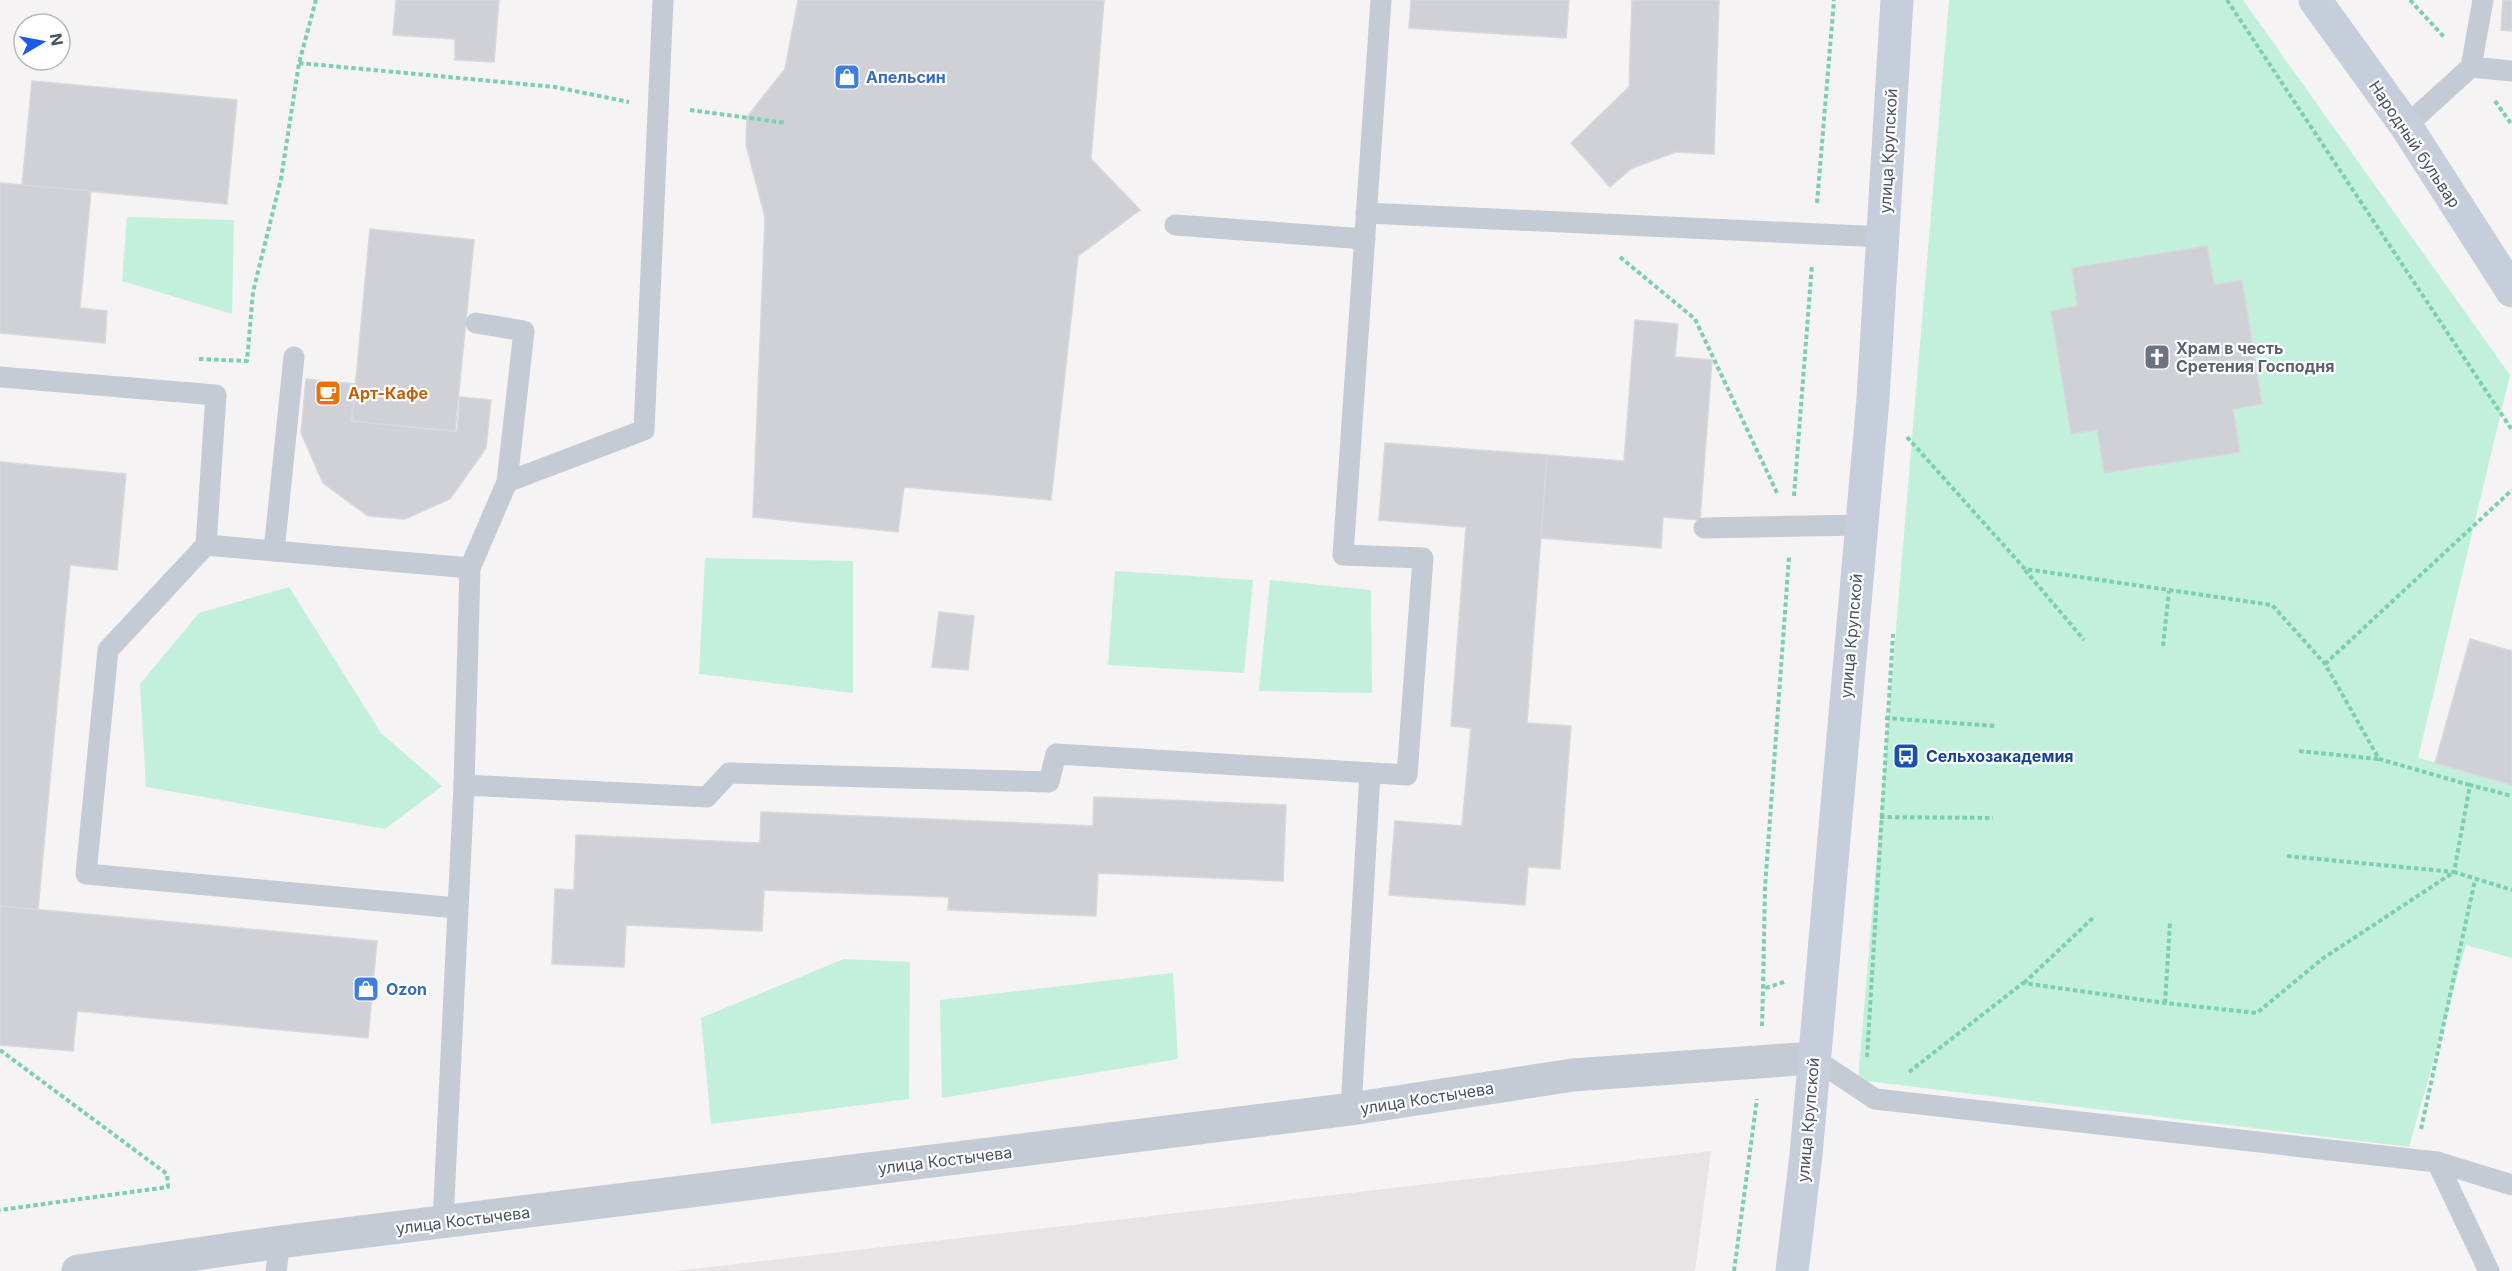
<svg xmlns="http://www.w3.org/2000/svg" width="2512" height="1271" font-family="Inter,sans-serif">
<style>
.education{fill:#e6e4e5}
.green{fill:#c3f0da}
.building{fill:#cfd1d7;stroke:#d7d8de;stroke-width:1.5}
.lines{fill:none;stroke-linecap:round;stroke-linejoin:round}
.path{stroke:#7bcfb0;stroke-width:4;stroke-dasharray:4.5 3;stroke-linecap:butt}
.lane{stroke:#c4cbd4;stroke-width:21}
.street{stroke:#c4cbd4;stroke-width:33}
.secondary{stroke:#c6cddb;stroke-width:33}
.labels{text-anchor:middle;stroke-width:4.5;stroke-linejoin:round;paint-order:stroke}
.shop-label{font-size:16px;font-weight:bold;fill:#366cbe;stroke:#fff;text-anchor:start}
.street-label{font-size:16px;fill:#4a5361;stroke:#fff}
.worship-label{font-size:16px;font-weight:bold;fill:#5b616d;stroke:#fff;text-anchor:start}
.food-label{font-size:16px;font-weight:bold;fill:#c56008;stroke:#fff;text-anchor:start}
.transit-label{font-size:16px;font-weight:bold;fill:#164399;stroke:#fff;text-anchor:start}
</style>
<rect width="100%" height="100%" fill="#f5f3f3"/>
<polygon class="education" points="1711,1151 1695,1271 676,1271"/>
<g class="green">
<polygon points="1949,0 2243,0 2510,375 2418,758 2512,782 2512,958 2466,945 2409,1147 1858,1080"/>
<polygon points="127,217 234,220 232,314 122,281"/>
<polygon points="705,558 853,561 853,693 699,674"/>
<polygon points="1115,571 1253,580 1244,673 1108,665"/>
<polygon points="1270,580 1371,590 1372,693 1259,691"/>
<polygon points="289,587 381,733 442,786 385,829 146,787 140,684 199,613"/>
<polygon points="844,959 910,962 909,1099 711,1124 701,1018"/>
<polygon points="1173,973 1178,1059 942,1098 940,1000"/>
</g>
<g class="building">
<polygon points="396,0 499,0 494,62 455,60 455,39 393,35"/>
<polygon points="798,0 1104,0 1091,159 1140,210 1078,256 1051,500 904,487 898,532 753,517 765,217 746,145 747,117 785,69"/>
<polygon points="1411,0 1569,0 1566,38 1409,28"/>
<polygon points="1632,0 1719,0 1714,154 1676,152 1632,168 1610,187 1571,143 1629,87"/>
<polygon points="2503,0 2512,0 2512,31 2501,30"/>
<polygon points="32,81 237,100 227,204 22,185"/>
<polygon points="0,183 91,191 80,308 107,311 105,343 0,333"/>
<polygon points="370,229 474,240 455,431 352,421"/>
<polygon points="2207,246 2214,285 2242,280 2262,404 2233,409 2240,452 2104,473 2097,430 2071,434 2051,311 2077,306 2072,268"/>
<polygon points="1635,320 1678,324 1675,357 1712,360 1700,520 1663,517 1661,548 1541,538 1547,455 1624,461"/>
<polygon points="306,379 355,384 351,421 457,432 460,397 491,400 486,448 450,499 405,519 368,516 323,483 301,433"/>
<polygon points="1385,443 1547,455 1527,723 1571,726 1560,869 1528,867 1525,905 1389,895 1395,821 1462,826 1471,728 1451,726 1466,527 1379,520"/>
<polygon points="0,462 126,474 117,570 70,565 38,910 0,906"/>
<polygon points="939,612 974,616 968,670 932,667"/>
<polygon points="2470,639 2512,651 2512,785 2435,763"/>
<polygon points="1094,797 1286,805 1283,881 1098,873 1096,916 948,910 949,897 764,890 762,931 626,925 624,967 552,964 555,889 574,890 576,835 760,843 761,812 1093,826"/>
<polygon points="0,906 377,941 368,1038 77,1011 73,1051 0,1045"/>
</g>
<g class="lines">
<g class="path">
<polyline points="2227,0 2512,430"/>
<polyline points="2410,0 2444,37"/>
<polyline points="299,63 555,87 629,102"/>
<polyline points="2495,101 2512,125"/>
<polyline points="690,110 786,123"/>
<polyline points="1817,203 1834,0"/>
<polyline points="1620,257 1695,319 1778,495"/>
<polyline points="199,359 247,361 253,292 281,179 299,63 316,0"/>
<polyline points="1907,437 2025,569 2272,605 2325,664 2379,759 2470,785"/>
<polyline points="1794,496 1812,264"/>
<polyline points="2025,570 2084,640"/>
<polyline points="2163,646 2169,591"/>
<polyline points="2325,664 2512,490"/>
<polyline points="1885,718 1995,726"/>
<polyline points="2299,751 2379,759"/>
<polyline points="1880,817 1993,818"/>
<polyline points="2287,856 2454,872 2470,785 2512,796"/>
<polyline points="1784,982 1763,989 1765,888 1789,557"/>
<polyline points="2024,983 2095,916"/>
<polyline points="2165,1003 2170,923"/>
<polyline points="1762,1026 1763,989"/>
<polyline points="0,1050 167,1174 168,1187 0,1210"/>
<polyline points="1867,1057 1893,634"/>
<polyline points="1909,1072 2023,983 2165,1003 2257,1013 2322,959 2454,872 2512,890"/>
<polyline points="2421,1129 2475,880"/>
<polyline points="1734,1271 1757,1099"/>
</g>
<g class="lane">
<polyline points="2471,67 2512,71"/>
<polyline points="2406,126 2471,67 2483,0"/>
<polyline points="1366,213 1883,237"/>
<polyline points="1175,225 1365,239"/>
<polyline points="0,377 216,395 206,545 108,650 86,874 457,908"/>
<polyline points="507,482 644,430 663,0"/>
<polyline points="1704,528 1860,525"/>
<polyline points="206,545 470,568"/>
<polyline points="274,551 294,357"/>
<polyline points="464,785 470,568 507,482 524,331 476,323"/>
<polyline points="1813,1058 1875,1099 2437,1162 2489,1271"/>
<polyline points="1351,1109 1370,773"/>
<polyline points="2437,1162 2512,1185"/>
<polyline points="443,1222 464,785 707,797 729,773 1049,782 1056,754 1407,775 1423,558 1343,555 1381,0"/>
<polyline points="276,1271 280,1242"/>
</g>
<polyline class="street" points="78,1271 280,1242 1351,1109 1573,1075 1813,1058"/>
<g class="secondary">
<polyline points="2315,0 2406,126 2512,291"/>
<polyline points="1792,1271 1806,1155 1873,399 1897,0"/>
</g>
</g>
<defs>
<g id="shop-square" transform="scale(1.35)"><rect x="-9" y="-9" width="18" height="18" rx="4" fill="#3f7fe0" stroke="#fff"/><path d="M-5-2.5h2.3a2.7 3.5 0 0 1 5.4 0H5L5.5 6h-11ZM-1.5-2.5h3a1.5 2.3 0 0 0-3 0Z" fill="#fff"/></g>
<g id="church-square" transform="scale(1.35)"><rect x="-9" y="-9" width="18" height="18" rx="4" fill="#6b7280" stroke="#fff"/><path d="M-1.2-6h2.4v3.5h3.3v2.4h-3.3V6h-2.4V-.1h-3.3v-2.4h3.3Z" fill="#fff"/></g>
<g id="cafe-square" transform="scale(1.35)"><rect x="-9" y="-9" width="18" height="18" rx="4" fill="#e8710a" stroke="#fff"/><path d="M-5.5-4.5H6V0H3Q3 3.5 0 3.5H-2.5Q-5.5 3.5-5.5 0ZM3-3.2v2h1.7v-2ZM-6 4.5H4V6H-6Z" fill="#fff"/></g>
<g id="bus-square" transform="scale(1.35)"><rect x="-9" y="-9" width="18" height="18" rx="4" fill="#1a4fb4" stroke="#fff"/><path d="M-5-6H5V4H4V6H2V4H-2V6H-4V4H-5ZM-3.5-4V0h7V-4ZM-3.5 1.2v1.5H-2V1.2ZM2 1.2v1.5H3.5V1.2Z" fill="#fff"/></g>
</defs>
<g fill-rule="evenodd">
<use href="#shop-square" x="847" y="77"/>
<use href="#church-square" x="2157" y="357"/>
<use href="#cafe-square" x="328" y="393"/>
<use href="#bus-square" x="1906" y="756"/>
<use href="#shop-square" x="366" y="989"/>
</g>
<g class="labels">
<g class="shop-label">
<text x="866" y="83">Апельсин</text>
<text x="386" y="995">Ozon</text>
</g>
<g class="street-label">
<text transform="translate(2415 144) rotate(56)" y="6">Народный бульвар</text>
<text transform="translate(1888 151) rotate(-87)" y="6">улица Крупской</text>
<text transform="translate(1851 636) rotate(-85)" y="6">улица Крупской</text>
<text transform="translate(1427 1098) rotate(-9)" y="6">улица Костычева</text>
<text transform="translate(1808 1120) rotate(-85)" y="6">улица Крупской</text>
<text transform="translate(945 1160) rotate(-7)" y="6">улица Костычева</text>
<text transform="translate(463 1220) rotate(-7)" y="6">улица Костычева</text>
</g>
<g class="worship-label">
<text x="2176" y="354">Храм в честь<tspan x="2176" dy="18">Сретения Господня</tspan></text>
</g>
<g class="food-label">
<text x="348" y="399">Арт-Кафе</text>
</g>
<g class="transit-label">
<text x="1926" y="762">Сельхозакадемия</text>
</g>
</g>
<g transform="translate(42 42) rotate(80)"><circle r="28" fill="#ffffff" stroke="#b7bac0" stroke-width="1.5"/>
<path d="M0-4.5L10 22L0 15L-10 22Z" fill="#1c5be6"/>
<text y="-9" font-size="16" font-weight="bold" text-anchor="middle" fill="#4a5361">N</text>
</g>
</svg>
